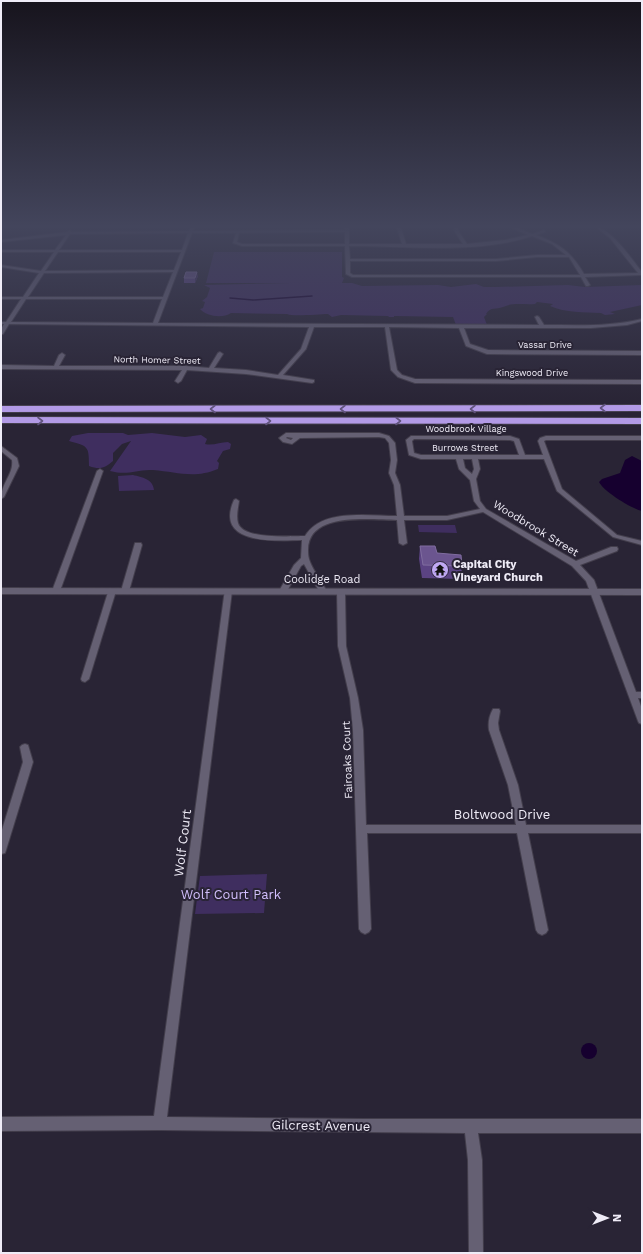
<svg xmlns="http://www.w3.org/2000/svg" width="643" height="1254" font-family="'Work Sans',sans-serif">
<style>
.green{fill:#3f2e5f}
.water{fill:#16002f}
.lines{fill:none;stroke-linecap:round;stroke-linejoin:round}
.stream{stroke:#16002f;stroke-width:1.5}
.minor-casing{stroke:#433e4c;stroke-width:2}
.tertiary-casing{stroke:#433e4c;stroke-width:2}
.motorway-casing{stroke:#433e4c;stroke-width:2}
.minor{fill:#656073;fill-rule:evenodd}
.tertiary{fill:#656073;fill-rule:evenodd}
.motorway{fill:#b29ae6;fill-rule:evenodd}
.wall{fill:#5b4383}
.shaded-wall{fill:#402f5e}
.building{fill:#6b558f;stroke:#806da0}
.oneway{stroke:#60537c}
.labels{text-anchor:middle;stroke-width:4;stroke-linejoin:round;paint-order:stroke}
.far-street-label{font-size:9px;fill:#efecf7;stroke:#292435}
.street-label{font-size:11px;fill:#efecf7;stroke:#292435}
.poi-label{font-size:11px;font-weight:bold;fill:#efecf7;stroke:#292435;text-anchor:start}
.near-street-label{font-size:13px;fill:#efecf7;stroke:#292435}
.near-park-label{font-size:13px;fill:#d1befb;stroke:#292435}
</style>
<rect width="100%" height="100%" fill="#292435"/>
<g class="green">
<path d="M214,252H342V277L344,278L342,283H352L362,286L438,285L451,287L476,284L484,287H495L568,285L585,287L642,285V305L610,312L615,314L605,315L601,313C584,312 566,313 550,306L553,304L537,302L535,304C523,305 513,302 503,307C496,310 491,306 486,314H487L484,317L487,325H456L453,317L394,316V317H389L388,316L341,315L332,317L328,314C319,314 294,317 287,314L231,313C222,319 206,316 200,309L203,308L205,302L202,301L207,297L210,288L204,285L291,283H206Z"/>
<path d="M88,433H123L128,435L152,433L185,437L201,435L207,439L205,444C213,446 220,442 228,442L231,444L230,449L223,451L217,461L219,463L218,469C194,479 177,472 153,470C136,469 129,476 110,471L131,441L122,444L113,453V461C105,468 100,470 89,466C89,446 88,446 69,441L72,436Z"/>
<path d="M133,475C142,477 153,479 154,490L119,491L118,476Z"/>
<polygon points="418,525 455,525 457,533 419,532"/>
<polygon points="267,874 264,913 195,914 200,876"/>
</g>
<g class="water">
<path d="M632,456L642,461V511C632,509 603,491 599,482L602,479L620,473L625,460Z"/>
<circle cx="589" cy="1051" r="8"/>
</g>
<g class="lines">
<polyline class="stream" points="230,298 253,300 312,296"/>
<g class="minor-casing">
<g id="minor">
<path d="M190,228H194L193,231L345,230V228H349V244H402L397,228H401L406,244H463L455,232L454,228H458L459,232L467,244L505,240L528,235L512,228H518L532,234L544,230L545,232L536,235C560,244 571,252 584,274L638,273L610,238L597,228C611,228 633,261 642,272V275L585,277L590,285L588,286H586L581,277H352L346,274L345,246H242L233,243L236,233H192L158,323L539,325L535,317L537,316L539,317L544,325C577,325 610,327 642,319V321L627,325L591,328H464L470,344L488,350L642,351V355L487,354L466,346L459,328L389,327L397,370L402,375L415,379L642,380V384L415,383L398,377L391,370L385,327H314L306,349L283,375L314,380V382L312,383L246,374L187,370L181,381L178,383L175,381L182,370L1,369V365L54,366L59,355L62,353L65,355L59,366H185L209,368L218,353L220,352L223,354L214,368L246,370L278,375L301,349L309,327L9,324L3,334H1V329L4,324H1V322H6L21,299H1V297H23L39,273L1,267V265L41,271L54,252H1V250H55L66,235L1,242V240L67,232L70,230L71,232L189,231ZM345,232V244H242L237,242L239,233ZM188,233L182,250H59L70,234ZM532,236L552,244L566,255H537L496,259H350L349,246C405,246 480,254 532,236ZM58,252H181L174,270L45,271ZM537,257H569L580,275H353L350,273V261H496ZM173,272L163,297H28L44,273ZM26,299H162L153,323L11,322Z"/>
<path d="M286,433H379L389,436L395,443L397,460L395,473L400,485L404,516H447L480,509L474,501L470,480L459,469L456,459H421L409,455L406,440L411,436H510L519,439L525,455H543L538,441L540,438L546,436H642V440H546L544,441L562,489L617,535L642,541V545L613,537L557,491L544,459H478L480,469L476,479L480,501L486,509L576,561L611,547H617L618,549L617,551L580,565L594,580L636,692H642V698H638L642,709V724L639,723L638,721L586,581L572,566L483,512L447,520H404L407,543L403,545L399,543L397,520C372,520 308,511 308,550C308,552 308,556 309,559C311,567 322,583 327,591L326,593H320L304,564L301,566L286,593H280L279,591L294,565L301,558L302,540C275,541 214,545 234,500L236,499L239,501C238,508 236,516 238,523C243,540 290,536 305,536C322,508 368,516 397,516L394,485L389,473L391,460L389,443L385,438L379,437L300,438L292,444L283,442L279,438ZM287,437L293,438L291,440L286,438ZM414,439L510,440L514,441L519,455H421L414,453L412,441ZM463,459H472L474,469L472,474L465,468Z"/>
<path d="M1,446L17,458L19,466L4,497L1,499C1,483 14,474 12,460L1,451Z"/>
<polygon points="100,469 103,471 60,591 59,593 53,593 52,591 97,471"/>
<polygon points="135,543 141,543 142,545 129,591 125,593 121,591"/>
<polygon points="109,589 115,589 116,591 89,679 85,682 82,681 81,679"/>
<polygon points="225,589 231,589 232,591 167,1117 365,1119 642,1119 642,1133 478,1133 482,1160 483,1253 469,1253 468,1160 465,1133 160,1130 1,1131 1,1117 154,1116"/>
<path d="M338,589H344L345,591L346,646L358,698L363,730L366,825H516L508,785L489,730C488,723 489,716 493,709H499L500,711L498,723L499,730L518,785L526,825H642V833H528L548,930L546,933L542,935L538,933L536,930L517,833H367L371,929L369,932L365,934L361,932L359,929L353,730L350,698L338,646L337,591Z"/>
<polygon points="25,744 28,745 33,762 6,850 5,853 1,854 1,833 23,762 20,747 22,745"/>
</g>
</g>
<g class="tertiary-casing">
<polygon id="tertiary" points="1,588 642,589 642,595 1,594"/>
</g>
<g class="motorway-casing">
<g id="motorway">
<polygon points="642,405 642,411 1,412 1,406"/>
<polygon points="1,417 642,418 642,424 1,423"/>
</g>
</g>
<use href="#minor" class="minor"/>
<use href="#tertiary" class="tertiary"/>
<use href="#motorway" class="motorway"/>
</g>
<g class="wall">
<polygon points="198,276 195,283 184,283 184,278"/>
<polygon points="420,546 437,553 462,566 461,579 422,578 419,559"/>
</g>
<polygon class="shaded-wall" points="197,272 198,276 195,283 195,278"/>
<g class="building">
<polygon points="186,272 197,272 195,278 184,278"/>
<polygon points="420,546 435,546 437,553 461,555 462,566 423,565"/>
</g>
<defs><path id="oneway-chevron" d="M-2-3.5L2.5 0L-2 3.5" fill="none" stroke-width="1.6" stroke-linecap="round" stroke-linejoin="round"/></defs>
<g class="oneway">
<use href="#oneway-chevron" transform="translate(603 408) rotate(180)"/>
<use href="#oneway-chevron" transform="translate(213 409) rotate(180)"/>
<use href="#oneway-chevron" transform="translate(343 409) rotate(180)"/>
<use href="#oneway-chevron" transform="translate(473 409) rotate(180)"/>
<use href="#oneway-chevron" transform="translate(40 421)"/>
<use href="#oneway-chevron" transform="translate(268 421)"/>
<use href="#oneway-chevron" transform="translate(398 421)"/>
</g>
<linearGradient id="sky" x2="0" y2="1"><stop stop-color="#17141d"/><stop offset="0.56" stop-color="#43455c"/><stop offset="1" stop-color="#43455c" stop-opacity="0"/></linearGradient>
<rect width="643" height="404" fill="url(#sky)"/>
<defs>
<g id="temple-disc" transform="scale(0.9)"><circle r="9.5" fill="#c0a8f3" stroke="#292435"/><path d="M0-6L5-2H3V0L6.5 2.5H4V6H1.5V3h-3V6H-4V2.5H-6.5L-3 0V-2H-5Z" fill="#111"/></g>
</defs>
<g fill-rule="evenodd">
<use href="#temple-disc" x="440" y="570"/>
</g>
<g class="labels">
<g class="far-street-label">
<text x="545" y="348">Vassar Drive</text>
<text transform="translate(157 360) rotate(1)" y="3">North Homer Street</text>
<text x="532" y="376">Kingswood Drive</text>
<text x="466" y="432">Woodbrook Village</text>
<text x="465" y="451">Burrows Street</text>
</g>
<g class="street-label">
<text transform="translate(536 528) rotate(31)" y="4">Woodbrook Street</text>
<text x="322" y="583">Coolidge Road</text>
<text transform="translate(347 760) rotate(-92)" y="4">Fairoaks Court</text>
</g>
<g class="poi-label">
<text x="453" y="568">Capital City<tspan x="453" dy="13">Vineyard Church</tspan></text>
</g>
<g class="near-street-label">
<text x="502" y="819">Boltwood Drive</text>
<text transform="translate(182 843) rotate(-83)" y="5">Wolf Court</text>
<text transform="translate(321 1125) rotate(1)" y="5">Gilcrest Avenue</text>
</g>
<g class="near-park-label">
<text x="231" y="899">Wolf Court Park</text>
</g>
</g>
<rect width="643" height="1254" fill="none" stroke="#efecf7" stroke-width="4"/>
<g transform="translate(607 1218) rotate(90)" stroke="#292435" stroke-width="3" paint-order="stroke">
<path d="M0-3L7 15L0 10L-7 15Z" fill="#efecf7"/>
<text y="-6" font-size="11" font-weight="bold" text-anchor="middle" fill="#efecf7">N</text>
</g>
</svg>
